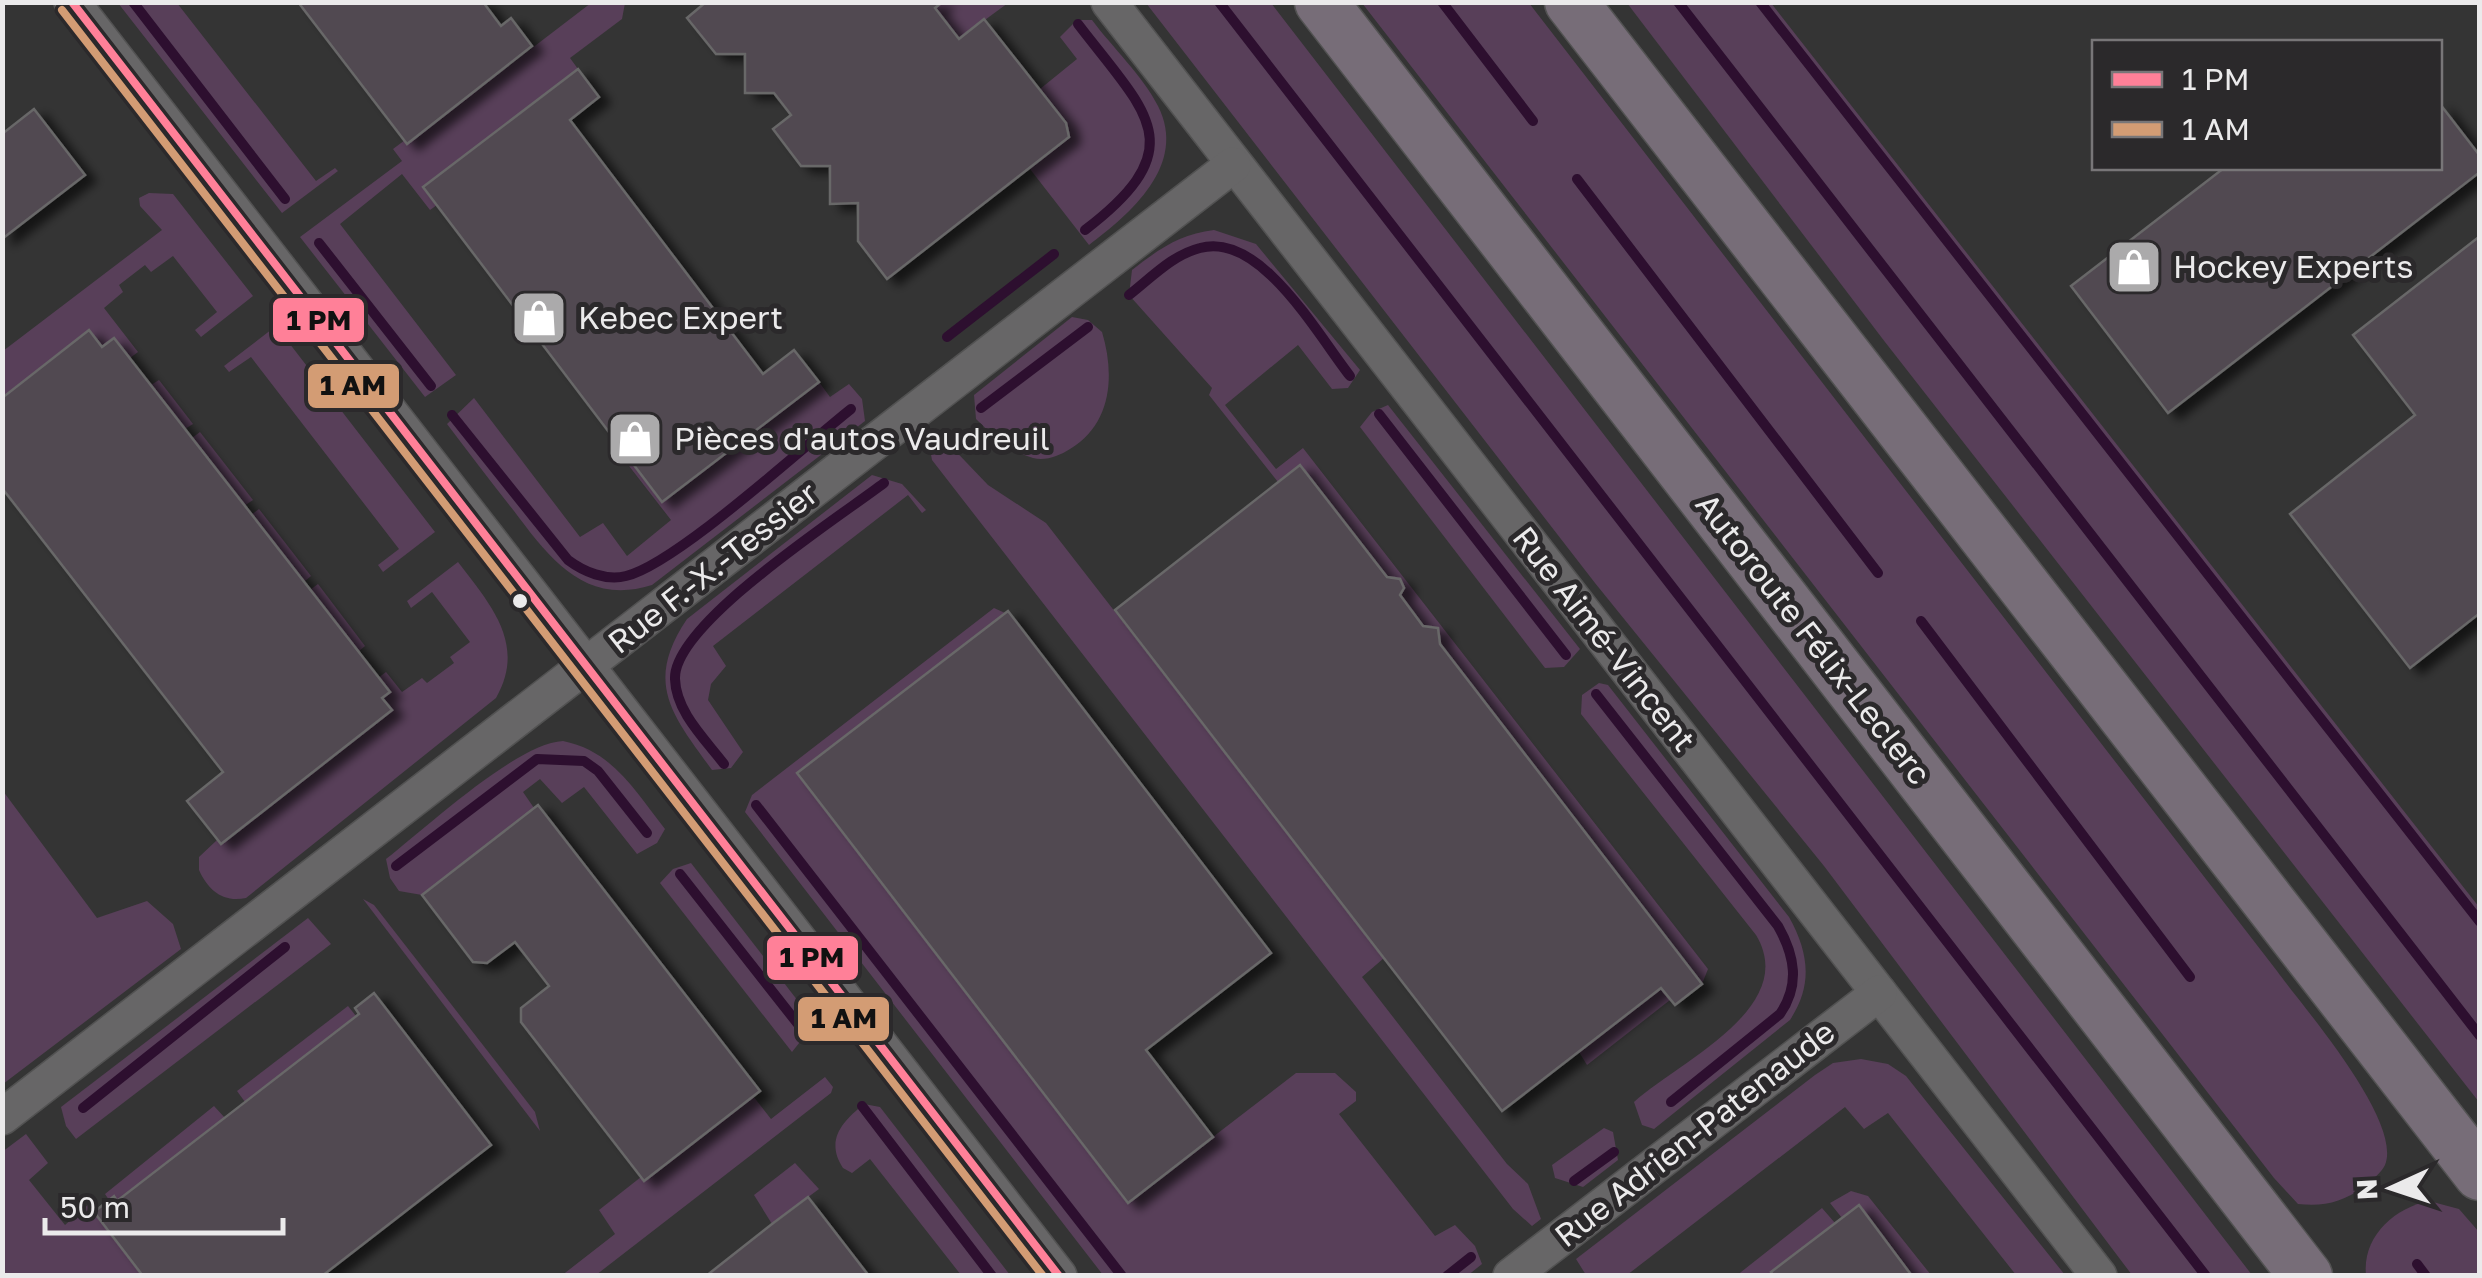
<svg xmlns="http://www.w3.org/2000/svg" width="2482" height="1278" font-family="'Golos Text',sans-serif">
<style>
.green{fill:#583f59}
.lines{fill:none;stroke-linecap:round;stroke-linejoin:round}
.stream{stroke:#2d0f2f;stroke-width:10}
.building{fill:#514951;stroke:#686768;stroke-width:2.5;filter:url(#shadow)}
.minor-casing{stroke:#525252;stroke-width:38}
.highway-casing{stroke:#525252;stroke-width:55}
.minor{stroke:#676667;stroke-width:35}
.highway{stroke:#776d78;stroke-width:52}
.bus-1-casing{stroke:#2b292b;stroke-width:15}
.bus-2-casing{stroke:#2b292b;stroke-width:15}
.bus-1{stroke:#ff8098;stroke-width:8}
.bus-2{stroke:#d39c74;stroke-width:8}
.bus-dot{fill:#ebeaeb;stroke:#2b292b;stroke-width:4}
.labels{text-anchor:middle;stroke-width:10;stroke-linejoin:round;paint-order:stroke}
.poi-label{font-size:32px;fill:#ebeaeb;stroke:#2b292b;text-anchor:start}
.street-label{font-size:32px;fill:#ebeaeb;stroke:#2b292b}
.line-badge{stroke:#2b292b;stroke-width:4}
.pale-badge-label{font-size:28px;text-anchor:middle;font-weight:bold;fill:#111}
</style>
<defs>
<filter id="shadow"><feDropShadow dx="11" dy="6" stdDeviation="5" flood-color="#0009"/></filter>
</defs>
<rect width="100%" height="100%" fill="#343434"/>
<g class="green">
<polygon points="118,3 177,3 316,181 335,168 338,171 282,213"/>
<polygon points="591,3 625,3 622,19 570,58 578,69 423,187 437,205 430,210 402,174 340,224 456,375 425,397 300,237 402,161 393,149 405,140 408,143"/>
<polygon points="942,3 1008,3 959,39 935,8"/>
<polygon points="1146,3 1271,3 2252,1275 2132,1275 1824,866 1595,583"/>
<path d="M1362,3H1529L2277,971C2303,1007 2403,1121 2385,1165C2382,1172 2370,1182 2364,1187C2342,1202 2324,1207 2298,1204L2274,1178Z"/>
<polygon points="1627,3 1771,3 2479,907 2479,1102 1885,342"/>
<path d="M1077,20H1092C1112,47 1143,76 1158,106C1188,165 1130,214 1089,245L1030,169L1069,137L1066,122L1040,89L1077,59L1060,37Z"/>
<polygon points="149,193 173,194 253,296 201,337 195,330 217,312 173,256 151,272 145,265 119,285 123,292 104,308 138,352 130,358 102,347 89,331 3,398 3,351 162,230 140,206 139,198"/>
<path d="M1214,230L1256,244L1360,370L1348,388L1332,389L1298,345L1225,405L1276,469L1303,448L1708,969L1702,984L1440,644L1438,628L1423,626L1400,595L1404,588L1400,579L1387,577L1278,482L1209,395L1212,388L1129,295L1132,270C1159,249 1180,234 1214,230Z"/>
<path d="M1072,317L1088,320L1102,332C1115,375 1112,424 1070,449C1059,456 1046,461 1033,458C1011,452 992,435 976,419L974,395Z"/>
<polygon points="276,326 435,532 383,572 378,565 399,549 251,357 229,372 224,366"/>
<polygon points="159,380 193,424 185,429 151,385"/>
<path d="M819,382L830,397L849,384L862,399L865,421L652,585C585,606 550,559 514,511C491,482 469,453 447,424L474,398L580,537L603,523L627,556L671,520L619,453L623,450L663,502Z"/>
<polygon points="1388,405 1580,649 1564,667 1545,668 1360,427 1372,412"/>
<polygon points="200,432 253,500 244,506 192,438"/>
<polygon points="944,439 988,485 1046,523 1384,958 1362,977 1507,1164 1528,1184 1541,1219 1532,1226 1513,1209 932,460 929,444"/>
<path d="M872,475L902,484L926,510L922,513L908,495L713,646L726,666L711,684L708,700L743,752L731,768L712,770C672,715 644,683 687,619Z"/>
<polygon points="259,509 311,576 304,582 251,515"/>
<path d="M458,562C490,604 527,644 496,698L246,898C223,903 208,890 199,870V857L217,840L220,843L391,710L382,698L389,692L378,678L386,672L402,692L422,678L427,683L454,663L450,657L470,642L432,592L411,608L407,601Z"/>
<polygon points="318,584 365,646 358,652 310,590"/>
<polygon points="994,608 1005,613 798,774 1127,1203 1296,1073 1335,1073 1356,1092 1356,1101 1339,1114 1435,1236 1455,1225 1475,1246 1482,1264 1467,1276 1103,1275 745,812 752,795"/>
<path d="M1599,683L1608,685L1789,917C1809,953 1813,985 1790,1020L1654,1129L1642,1125L1634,1102C1678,1062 1800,1008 1756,935L1581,714L1582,695Z"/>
<path d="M563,741C613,751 635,791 665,829L657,843L637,854L584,787L562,803L540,779L523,792L534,808L422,895L399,891L390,878L386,859C427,827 517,743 563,741Z"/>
<polygon points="3,791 97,918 147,901 173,924 181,949 3,1084"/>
<polygon points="691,863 815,1023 792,1052 660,883 673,869"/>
<polygon points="363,899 374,905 535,1112 540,1131"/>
<polygon points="308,918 331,944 76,1139 66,1126 61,1107"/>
<polygon points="1661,988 1670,1000 1587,1065 1579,1052"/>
<polygon points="348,1006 356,1016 245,1102 237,1091"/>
<polygon points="1861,1059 1888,1064 1906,1076 2065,1275 2016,1275 1888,1113 1864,1129 1845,1107 1627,1275 1586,1275 1576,1259 1815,1075 1833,1063"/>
<polygon points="825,1077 833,1087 831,1093 596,1275 561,1276 615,1234 599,1210 641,1177 645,1180 753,1096 771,1119"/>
<path d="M864,1104L880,1107L1010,1275H961L870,1159L852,1173L843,1168C825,1140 842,1122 864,1104Z"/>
<polygon points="214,1106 225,1118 117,1201 114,1197 109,1200 105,1194"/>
<polygon points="1604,1128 1613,1132 1618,1160 1583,1187 1555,1178 1552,1165"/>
<polygon points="26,1134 48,1163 29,1180 65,1225 89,1204 143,1275 3,1275 2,1152"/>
<polygon points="795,1163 819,1189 772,1224 754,1195"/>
<polygon points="1851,1191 1868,1196 1931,1275 1912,1275 1859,1206 1842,1218 1830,1203"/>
<path d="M2429,1201L2459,1209L2479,1232V1275H2366C2362,1237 2394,1208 2429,1201Z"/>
<polygon points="1822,1208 1835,1223 1772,1272 1774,1275 1736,1276"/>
</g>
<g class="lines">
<g class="stream">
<polyline points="133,2 285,199"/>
<polyline points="1219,2 2206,1276"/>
<polyline points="1442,2 1533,121"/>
<polyline points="1678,2 2480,1036"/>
<polyline points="1760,2 2480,922"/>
<path d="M1078,24C1146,113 1195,146 1085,230"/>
<polyline points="1577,179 1878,573"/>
<polyline points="319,243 431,386"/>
<path d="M1129,295C1151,278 1172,255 1200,248C1260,231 1317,334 1350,376"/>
<polyline points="947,337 1054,254"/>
<polyline points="981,408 1088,327"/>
<polyline points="1379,414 1566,655"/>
<path d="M452,415L568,560C584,572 606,581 626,576C676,564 804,446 851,409"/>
<polyline points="934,444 940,440"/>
<polyline points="1921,621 2190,977"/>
<path d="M1596,694L1778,926C1795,956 1800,985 1780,1014L1671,1102"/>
<path d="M724,764C705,739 676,712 675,679C673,624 838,518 884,483"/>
<polyline points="756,805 1122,1276"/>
<polyline points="396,866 537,759 584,761 598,771 647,833"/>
<polyline points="680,874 805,1033"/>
<polyline points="862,1106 992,1276"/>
<polyline points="83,1108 285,947"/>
<polyline points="1574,1181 1614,1152"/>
<polyline points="2417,1264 2426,1276"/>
<polyline points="1447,1276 1471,1257"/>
</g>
</g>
<g class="building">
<polygon points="298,2 483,2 501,26 511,18 532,46 407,144"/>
<polygon points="706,2 942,2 935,8 959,39 984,19 1066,123 1069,137 887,279 858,241 858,203 830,204 830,166 801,166 773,129 791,115 774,93 745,93 745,54 716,54 687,18"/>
<polygon points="578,69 599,97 570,120 763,374 794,350 819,382 662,502 423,187"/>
<polygon points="2440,104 2480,156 2480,172 2168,413 2071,286 2224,168 2440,168"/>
<polygon points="34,109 85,175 2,239 2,134"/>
<polygon points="2480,236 2480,613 2410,668 2290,514 2415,415 2353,335"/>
<polygon points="89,330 102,347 114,338 390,692 382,698 392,710 221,844 187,801 223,772 2,488 2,398"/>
<polygon points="1300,465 1387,577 1400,579 1404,588 1400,595 1423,626 1438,628 1440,644 1702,984 1675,1005 1661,988 1502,1111 1115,610"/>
<polygon points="1008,611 1271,953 1146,1050 1213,1137 1128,1203 797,773"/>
<polygon points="538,805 760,1091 644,1181 521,1022 521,1008 549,986 515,942 487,963 473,962 422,895"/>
<polygon points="374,993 491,1145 322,1276 143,1276 94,1212 114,1196 117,1201 359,1014 355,1008"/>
<polygon points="808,1197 869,1276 706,1276 772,1224"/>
<polygon points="1859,1205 1912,1276 1774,1276 1771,1272"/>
</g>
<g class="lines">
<g class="minor-casing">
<g id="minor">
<polyline points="72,2 1059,1276"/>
<polyline points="1109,2 2099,1276"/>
<polyline points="2,1117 1233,165"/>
<polyline points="1511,1276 1879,993"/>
</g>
</g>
<g class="highway-casing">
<g id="highway">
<polyline points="1321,2 2306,1276"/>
<polyline points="1571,2 2480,1174"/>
</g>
</g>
<use href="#minor" class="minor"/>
<use href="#highway" class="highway"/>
<g class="bus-1-casing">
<polyline id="bus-1" points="72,2 1059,1276"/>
</g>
<g class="bus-2-casing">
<polyline id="bus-2" points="62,10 1043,1276"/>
</g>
<use href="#bus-1" class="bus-1"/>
<use href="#bus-2" class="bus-2"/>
</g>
<defs>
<g id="shop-square" transform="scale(2.875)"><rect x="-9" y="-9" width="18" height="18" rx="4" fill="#abaaab" stroke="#2b292b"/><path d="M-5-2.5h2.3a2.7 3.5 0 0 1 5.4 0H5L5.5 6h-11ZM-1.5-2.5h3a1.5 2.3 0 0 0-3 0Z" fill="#fff"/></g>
</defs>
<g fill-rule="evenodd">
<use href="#shop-square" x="2134" y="267"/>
<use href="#shop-square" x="539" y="318"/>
<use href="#shop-square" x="635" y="439"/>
</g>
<circle class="bus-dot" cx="520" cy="601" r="9"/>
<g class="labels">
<g class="poi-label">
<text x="2173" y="278">Hockey Experts</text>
<text x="578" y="329">Kebec Expert</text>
<text x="674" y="450">Pièces d'autos Vaudreuil</text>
</g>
<g class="street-label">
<text transform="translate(713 568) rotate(-38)" y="11">Rue F.-X.-Tessier</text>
<text transform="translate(1604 639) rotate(52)" y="11">Rue Aimé-Vincent</text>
<text transform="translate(1813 639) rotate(52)" y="11">Autoroute Félix-Leclerc</text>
<text transform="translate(1695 1134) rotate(-38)" y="11">Rue Adrien-Patenaude</text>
</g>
</g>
<g class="line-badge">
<rect x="271" y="296" width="95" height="48" rx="10" fill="#ff8098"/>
<rect x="306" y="362" width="95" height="48" rx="10" fill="#d39c74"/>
<rect x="765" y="934" width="95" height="48" rx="10" fill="#ff8098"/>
<rect x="796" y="995" width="95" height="48" rx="10" fill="#d39c74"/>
</g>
<g class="pale-badge-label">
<text x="319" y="330">1 PM</text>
<text x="353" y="395">1 AM</text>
<text x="812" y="967">1 PM</text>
<text x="844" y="1028">1 AM</text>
</g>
<rect width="2482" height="1278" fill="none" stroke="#ebeaeb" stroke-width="10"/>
<rect x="2092" y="40" width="350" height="130" fill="#2b292b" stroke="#787678" stroke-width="2.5"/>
<rect x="2112" y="72" width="50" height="15" fill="#ff8098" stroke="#787678" stroke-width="2.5"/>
<text x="2182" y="90" font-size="30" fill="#ebeaeb">1 PM</text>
<rect x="2112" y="122" width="50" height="15" fill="#d39c74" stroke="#787678" stroke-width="2.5"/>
<text x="2182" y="140" font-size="30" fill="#ebeaeb">1 AM</text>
<g transform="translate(2392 1188) rotate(267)" stroke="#2b292b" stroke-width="8" paint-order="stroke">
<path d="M0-8L18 38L0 25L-18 38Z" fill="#ebeaeb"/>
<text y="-15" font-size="28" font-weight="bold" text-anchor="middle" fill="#ebeaeb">N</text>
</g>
<path d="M45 1218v15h238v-15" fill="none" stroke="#ebeaeb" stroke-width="5"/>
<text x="60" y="1218" font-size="30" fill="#ebeaeb" stroke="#2b292b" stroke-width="8" paint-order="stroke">50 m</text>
</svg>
